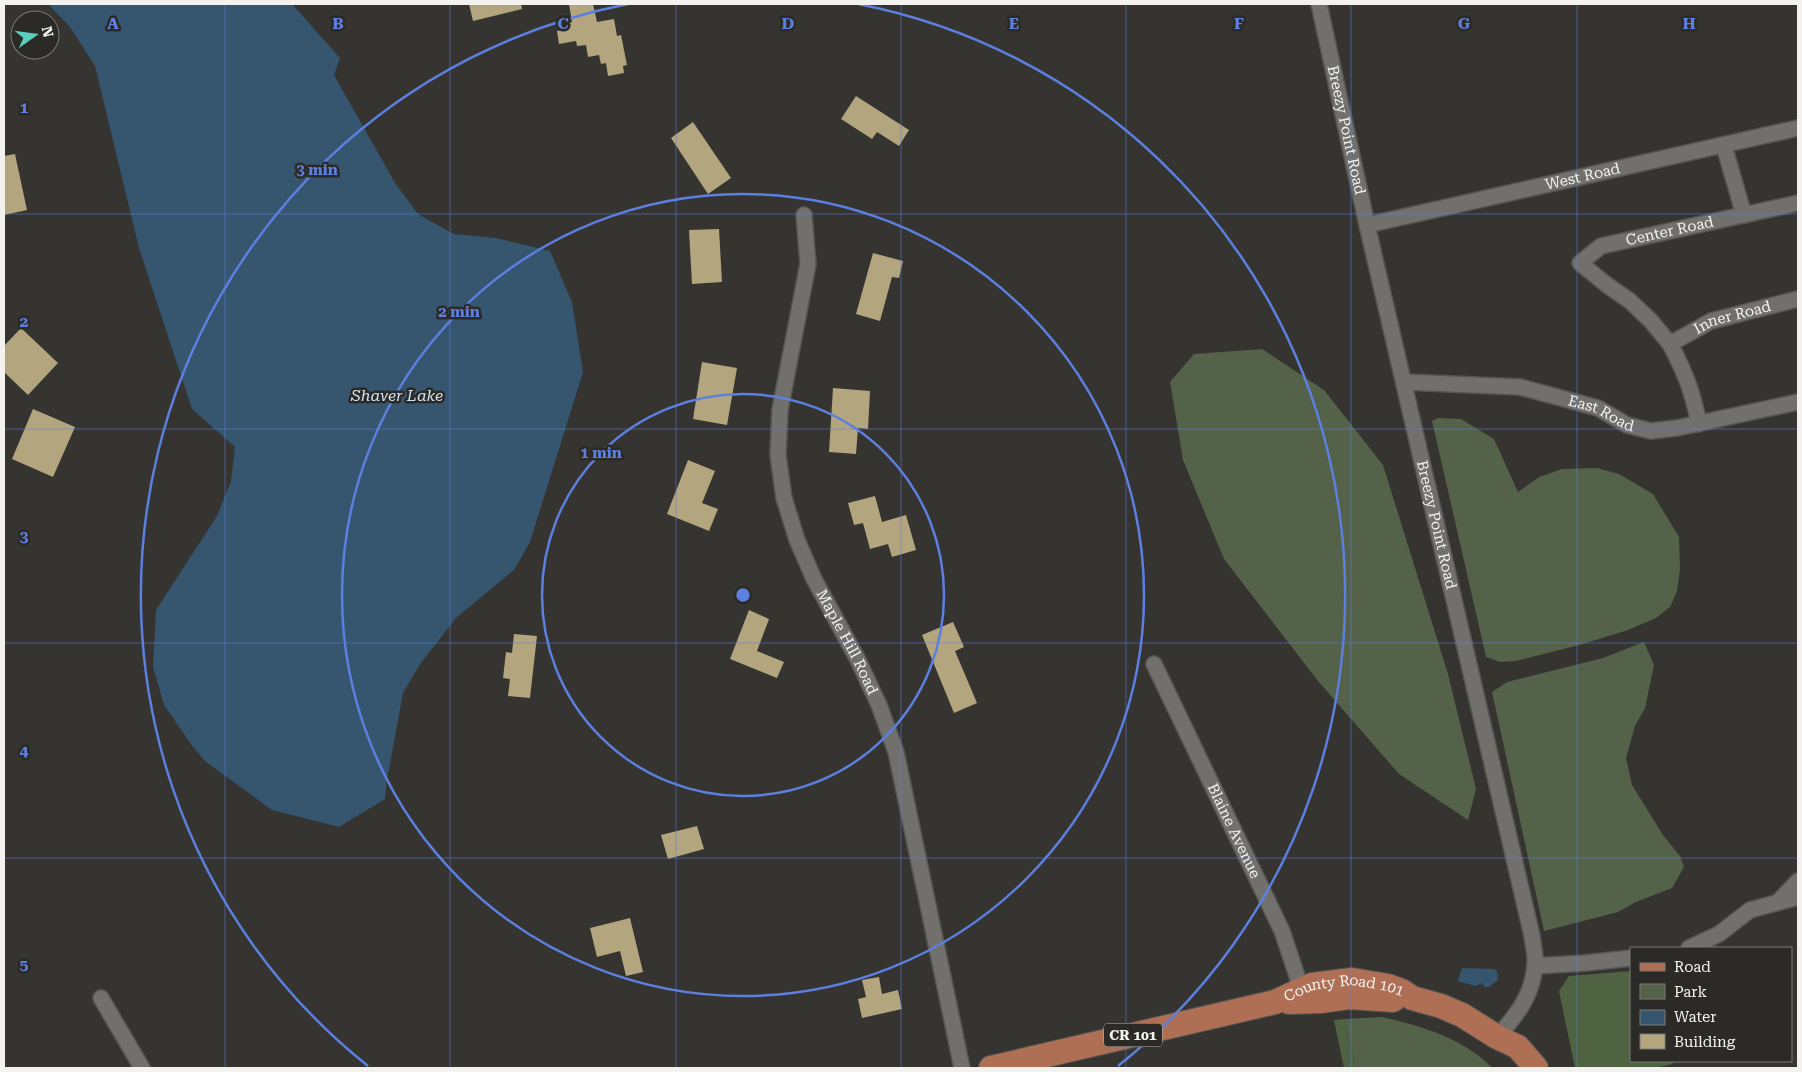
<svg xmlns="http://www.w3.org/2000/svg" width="1802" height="1072" font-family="'Roboto Serif',serif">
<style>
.green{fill:#536248}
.forest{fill:#4f6241}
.water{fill:#36556f}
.building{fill:#b3a57e}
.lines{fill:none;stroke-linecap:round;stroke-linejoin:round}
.minor-casing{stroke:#555450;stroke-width:18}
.primary-casing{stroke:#555450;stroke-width:26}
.minor{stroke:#72706c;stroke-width:15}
.primary{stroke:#af6f55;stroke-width:24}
.grid{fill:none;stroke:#5d7fdf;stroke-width:1;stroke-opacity:0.55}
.ring{fill:none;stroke:#5d7fdf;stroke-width:2.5}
.labels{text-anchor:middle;stroke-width:5;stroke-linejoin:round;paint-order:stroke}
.shield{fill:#2b2a26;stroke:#b7b6b3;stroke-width:1}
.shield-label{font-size:14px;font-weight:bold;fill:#f3f2ef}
.street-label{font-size:15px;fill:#f3f2ef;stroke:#2b2a26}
.water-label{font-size:16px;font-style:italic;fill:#cee4f6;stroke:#2b2a26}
.grid-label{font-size:16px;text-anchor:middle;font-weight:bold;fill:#5d7fdf;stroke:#2b2a26;stroke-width:5;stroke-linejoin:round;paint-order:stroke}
.centre{fill:#5d7fdf;stroke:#2b2a26;stroke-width:2.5}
.ring-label{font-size:15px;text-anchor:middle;font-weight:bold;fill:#5d7fdf;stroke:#2b2a26;stroke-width:5;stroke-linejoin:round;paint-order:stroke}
</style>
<rect width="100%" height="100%" fill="#353430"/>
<g class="green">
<polygon points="1262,349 1324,390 1383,465 1448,674 1476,789 1468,820 1399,774 1318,681 1224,559 1183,460 1170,382 1194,354"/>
<polygon points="1438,418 1461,419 1494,439 1518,492 1539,477 1562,469 1597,468 1619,474 1653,494 1679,537 1680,569 1677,591 1670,607 1656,618 1628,630 1583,644 1516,661 1500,662 1486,657 1432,421"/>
<polygon points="1644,642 1654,665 1645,708 1635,726 1626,758 1632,785 1663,835 1680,856 1684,867 1672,888 1636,902 1618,912 1544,931 1492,692 1507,682 1603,658"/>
<path d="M1382,1017C1421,1026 1464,1038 1492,1068H1356L1344,1019Z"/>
</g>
<g class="forest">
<polygon points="1631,971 1631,1061 1672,1061 1673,1064 1655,1068 1575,1068 1559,991 1569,976"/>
<polygon points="1344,1019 1356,1068 1344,1068 1334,1020"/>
</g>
<g class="water">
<polygon points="48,4 292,4 340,58 334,75 395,183 418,214 454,234 496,238 550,251 572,302 583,372 530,542 514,570 457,617 420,664 403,693 386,785 385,799 339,827 272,810 206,762 193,747 164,705 153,667 156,610 217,516 231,481 235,447 192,409 139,248 95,66 70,27"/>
<polygon points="1463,968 1494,969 1497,971 1498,980 1489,987 1485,987 1481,983 1476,986 1460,982 1458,980 1461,970"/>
</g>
<g class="building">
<polygon points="469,4 521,4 522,9 473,21"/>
<polygon points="569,4 593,4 597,22 614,19 617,36 621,35 627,65 623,66 624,73 608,76 606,63 601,64 599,55 588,57 586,45 577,46 576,41 559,44 557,31 568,29 567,23 572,22"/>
<polygon points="856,96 909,130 899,146 877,132 872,139 841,119"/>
<polygon points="693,122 731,178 708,194 671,138"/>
<polygon points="15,154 27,210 4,215 4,156"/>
<polygon points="719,229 722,282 692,284 689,230"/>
<polygon points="873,253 903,261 899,278 892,277 880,321 856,314"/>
<polygon points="21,328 58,363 28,395 4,372 4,346"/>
<polygon points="702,362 737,368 727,425 693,419"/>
<polygon points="833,388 870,391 868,429 858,428 856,454 829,452"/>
<polygon points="33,409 75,427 53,477 12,459"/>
<polygon points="688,460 715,471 702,503 718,509 709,531 667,514"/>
<polygon points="875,496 882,522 906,515 916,550 892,557 888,544 870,549 863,523 854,525 848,503"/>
<polygon points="749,610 769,619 757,651 784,662 777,678 730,659"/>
<polygon points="953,622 964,647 955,651 977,703 954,713 922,635"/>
<polygon points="514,634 537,636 530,698 508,696 510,679 503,678 506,652 512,653"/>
<polygon points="697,826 704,849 668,859 661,835"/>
<polygon points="630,918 643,972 626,976 620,951 597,957 590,928"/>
<polygon points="879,977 882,994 898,990 902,1009 862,1018 858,999 866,997 862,980"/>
</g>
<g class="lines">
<g class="minor-casing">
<g id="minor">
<path id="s1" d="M1319,4L1367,225L1532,936C1533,945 1536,955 1535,964C1533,995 1517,1015 1497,1037"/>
<polyline points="1724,146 1744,215"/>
<path id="s2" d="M804,215L808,264L780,410L778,455L784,498L797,540L814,579L858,660L879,705L896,752L962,1068"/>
<path id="s3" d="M1367,225L1798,128"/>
<path id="s4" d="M1670,344L1651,321L1630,301L1607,285L1580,263L1601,246L1798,203"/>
<path id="s5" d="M1404,382L1520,387L1598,408L1627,425L1651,431L1677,428L1798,402"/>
<path id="s6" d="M1699,424C1693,393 1685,372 1670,344L1711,321L1798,299"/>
<path id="s7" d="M1154,664L1282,931L1304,997"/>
<polyline points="1779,901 1798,881"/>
<polyline points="1689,948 1719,934 1750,910 1798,897"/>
<polyline points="1535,966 1585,963 1631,958"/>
<polyline points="101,998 142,1068"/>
</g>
</g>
<g class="primary-casing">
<g id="primary">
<polyline points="1289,1002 1321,1001 1349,997 1393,1000"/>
<path id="s8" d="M991,1068L1275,1002L1312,985L1352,980L1388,986L1402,991L1412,998L1441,1006L1462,1015L1497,1037L1518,1047L1536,1068"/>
</g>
</g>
<use href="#minor" class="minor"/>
<use href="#primary" class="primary"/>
</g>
<path class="grid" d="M225,4V1068M450,4V1068M676,4V1068M901,4V1068M1126,4V1068M1351,4V1068M1577,4V1068M4,214H1798M4,429H1798M4,643H1798M4,858H1798"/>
<g class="ring">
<circle cx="743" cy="595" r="201"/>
<circle cx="743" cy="595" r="401"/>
<path d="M368 1066A602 602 0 0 1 628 4M858 4A602 602 0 0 1 1118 1066"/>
</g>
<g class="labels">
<rect class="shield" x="1104" y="1023.5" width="58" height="23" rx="4"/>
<g class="shield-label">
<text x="1133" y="1040">CR 101</text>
</g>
<g class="street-label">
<text dy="5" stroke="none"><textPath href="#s1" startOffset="129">Breezy Point Road</textPath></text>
<text dy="5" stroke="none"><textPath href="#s3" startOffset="221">West Road</textPath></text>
<text dy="5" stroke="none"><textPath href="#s4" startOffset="219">Center Road</textPath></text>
<text dy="5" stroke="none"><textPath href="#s6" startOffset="154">Inner Road</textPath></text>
<text dy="5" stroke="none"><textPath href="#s5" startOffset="202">East Road</textPath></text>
<text dy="5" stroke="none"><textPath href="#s1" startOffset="534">Breezy Point Road</textPath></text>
<text dy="5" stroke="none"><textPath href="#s2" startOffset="444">Maple Hill Road</textPath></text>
<text dy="5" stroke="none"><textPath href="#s7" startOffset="185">Blaine Avenue</textPath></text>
<text dy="5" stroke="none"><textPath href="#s8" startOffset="364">County Road 101</textPath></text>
</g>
<g class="water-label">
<text x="397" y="401">Shaver Lake</text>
</g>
</g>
<g class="grid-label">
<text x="113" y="29">A</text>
<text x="338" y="29">B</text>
<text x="563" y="29">C</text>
<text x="788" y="29">D</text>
<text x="1014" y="29">E</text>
<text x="1239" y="29">F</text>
<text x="1464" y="29">G</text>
<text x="1689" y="29">H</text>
<text x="24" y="113">1</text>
<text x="24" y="327">2</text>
<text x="24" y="542">3</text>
<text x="24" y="756">4</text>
<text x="24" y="970">5</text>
</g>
<circle cx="743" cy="595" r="8" class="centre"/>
<g class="ring-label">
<text x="317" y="175">3 min</text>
<text x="459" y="317">2 min</text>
<text x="601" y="458">1 min</text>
</g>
<rect width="1802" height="1072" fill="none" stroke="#f3f2ef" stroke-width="10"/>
<rect x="1630" y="947" width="162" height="115" fill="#2b2a26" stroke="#7b7a76"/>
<rect x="1640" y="963" width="25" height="8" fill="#af6f55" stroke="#7b7a76"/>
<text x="1674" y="972" font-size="15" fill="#f3f2ef">Road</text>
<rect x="1640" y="984" width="25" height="15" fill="#536248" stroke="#7b7a76"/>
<text x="1674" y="997" font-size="15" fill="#f3f2ef">Park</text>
<rect x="1640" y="1010" width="25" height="15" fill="#36556f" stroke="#7b7a76"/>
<text x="1674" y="1022" font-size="15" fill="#f3f2ef">Water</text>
<rect x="1640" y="1034" width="25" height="15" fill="#b3a57e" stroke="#7b7a76"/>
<text x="1674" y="1047" font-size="15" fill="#f3f2ef">Building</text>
<g transform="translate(35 35) rotate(76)"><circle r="24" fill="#2b2a26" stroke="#7b7a76"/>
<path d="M0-4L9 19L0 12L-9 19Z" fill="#59cebe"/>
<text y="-8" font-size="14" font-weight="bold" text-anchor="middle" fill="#f3f2ef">N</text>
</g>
</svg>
